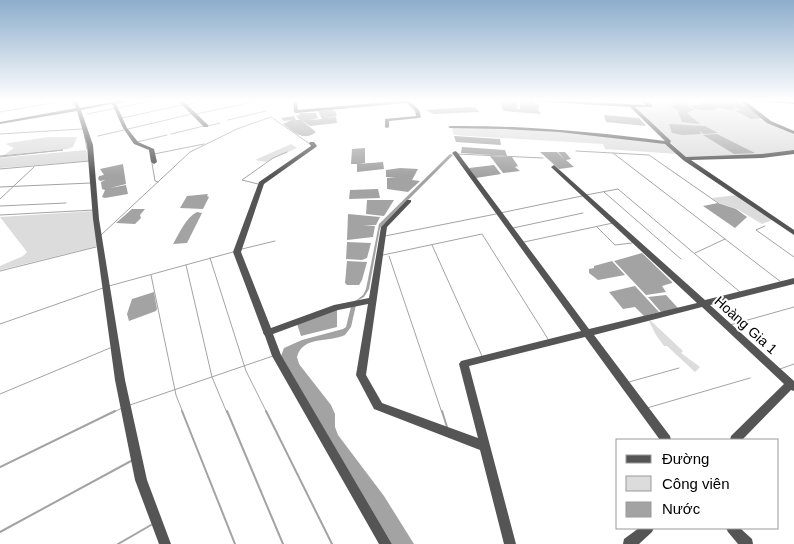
<svg xmlns="http://www.w3.org/2000/svg" width="794" height="544" font-family="Helvetica,sans-serif">
<style>
.green{fill:#dcdcdc}
.water{fill:#a3a3a3}
.lines{fill:none;stroke-linecap:round;stroke-linejoin:round}
.stream-far1{stroke:#a3a3a3;stroke-width:1}
.stream{stroke:#a3a3a3;stroke-width:2}
.minor{fill:#555;fill-rule:evenodd}
.labels{text-anchor:middle;stroke-width:4;stroke-linejoin:round;paint-order:stroke}
.street-label{font-size:14px;fill:#000;stroke:#fff}
</style>
<rect width="100%" height="100%" fill="#fff"/>
<g class="green">
<polygon points="643,100 740,100 768,121 794,134 794,152 761,156 687,158 633,107 650,107"/>
<polygon points="480,127 560,131 667,144 678,154 605,149 603,144 454,135 452,128"/>
<polygon points="48,137 77,137 73,147 67,149 4,155 14,148 6,144 9,143"/>
<polygon points="291,144 297,148 266,162 255,160"/>
<polygon points="86,150 89,161 0,168 0,158"/>
<polygon points="737,195 772,220 762,224 737,209 719,203 712,198"/>
<polygon points="94,211 98,246 0,270 0,266 23,256 27,252 0,217"/>
<polygon points="649,321 651,321 683,351 681,353 700,367 695,372 667,346 664,346 656,335"/>
</g>
<g class="water">
<polygon points="500,100 518,102 517,109 520,109 520,100 534,101 534,103 539,104 538,110 541,114 503,111"/>
<polygon points="668,100 687,100 690,104 687,105 694,110 687,113 700,124 682,122 678,112 679,111 670,106 677,105"/>
<path d="M701,100H739L741,102L738,104C749,105 754,112 763,118L751,119L736,111L742,110L732,106L736,109C729,111 722,108 715,108L716,110H699L693,108L691,105H700L704,108L699,103H704Z"/>
<polygon points="471,107 476,108 479,112 434,114 425,110"/>
<path d="M330,110L335,111L337,116L323,118L336,117L337,123L310,126L300,119L316,132C303,142 294,132 283,124L291,120L284,121L281,118L294,116L296,120H300L296,116L300,115L299,113H316L318,118L309,120L322,119L318,111Z"/>
<polygon points="604,115 639,118 646,126 606,122"/>
<polygon points="669,124 705,126 718,133 704,134 699,131 701,134 682,135 672,133"/>
<polygon points="717,134 755,153 734,154 703,135"/>
<polygon points="454,136 500,139 501,145 456,142"/>
<polygon points="462,147 505,150 507,156 461,153"/>
<polygon points="365,148 365,163 358,164 383,162 384,169 357,172 357,164 351,164 352,149"/>
<polygon points="540,152 557,152 565,160 558,152 565,152 571,159 566,160 574,167 559,169"/>
<polygon points="450,154 453,155 380,228 369,289 364,297 353,303 363,295 366,289 379,224"/>
<polygon points="490,156 512,157 518,166 515,167 520,171 503,173"/>
<polygon points="123,164 126,184 110,188 126,185 128,194 105,198 102,197 105,190 102,189 101,182 105,180 100,181 98,179 99,176 104,175 100,169"/>
<polygon points="494,165 501,174 476,178 469,168"/>
<polygon points="400,168 418,169 412,180 420,181 408,192 387,189 387,178 396,178 386,177 386,170"/>
<polygon points="378,189 380,198 349,199 350,190"/>
<polygon points="208,194 207,196 209,197 203,209 180,208 187,196"/>
<polygon points="367,200 394,200 384,216 366,214"/>
<polygon points="718,203 736,209 747,217 735,228 703,206"/>
<polygon points="132,209 145,209 140,215 141,218 135,224 116,223"/>
<path d="M197,212L202,213L187,243L173,244C179,234 186,217 197,212Z"/>
<polygon points="348,214 380,217 376,225 363,225 375,226 373,237 347,240"/>
<polygon points="347,242 371,243 367,258 362,260 346,259"/>
<polygon points="642,253 672,282 672,283 662,286 666,292 646,295 614,261"/>
<polygon points="347,261 367,262 362,280 359,285 347,285 345,283"/>
<polygon points="612,261 625,275 598,280 589,273 589,269 594,268 594,266"/>
<polygon points="635,286 659,312 644,316 635,307 623,309 609,292"/>
<polygon points="154,292 157,309 156,311 129,321 127,314 132,299"/>
<polygon points="666,295 678,308 661,312 648,297"/>
<path d="M356,305L351,327L345,335C329,343 303,335 297,357L299,364L331,405L335,414V427L338,435L384,496L414,544H392L281,356L284,348L302,340L343,329L346,327L351,307Z"/>
<polygon points="337,310 337,327 301,336 297,324"/>
</g>
<g class="lines">
<g class="stream-far1">
<polyline points="70,100 73,105"/>
<polyline points="626,100 634,104"/>
<polyline points="77,103 91,100"/>
<polyline points="186,105 207,100"/>
<polyline points="0,112 68,100"/>
<polyline points="87,114 157,100"/>
<polyline points="196,114 249,103"/>
<polyline points="122,118 182,105"/>
<polyline points="228,120 266,111"/>
<polyline points="208,126 220,123"/>
<polyline points="128,129 192,114"/>
<polyline points="84,133 87,149"/>
<polyline points="0,134 82,129"/>
<polyline points="171,134 204,126"/>
<polyline points="98,136 124,130"/>
<polyline points="137,142 167,135"/>
<polyline points="576,151 649,155 718,203"/>
<polyline points="613,153 781,282"/>
<polyline points="154,154 204,144"/>
<polyline points="457,154 543,158"/>
<polyline points="0,156 63,150 0,157"/>
<polyline points="152,163 155,181 158,182"/>
<polyline points="0,169 90,161"/>
<polyline points="258,184 242,180 273,158 287,152"/>
<polyline points="0,187 91,183"/>
<polyline points="604,192 681,259"/>
<polyline points="586,195 618,189 740,292"/>
<polyline points="0,199 34,167"/>
<polyline points="0,206 66,203"/>
<polyline points="500,213 582,196"/>
<polyline points="0,215 94,210"/>
<polyline points="765,226 756,230 794,257"/>
<polyline points="597,227 615,245 632,243"/>
<polyline points="513,228 583,213"/>
<polyline points="101,235 190,152 237,129 271,117 310,144"/>
<polyline points="385,236 496,214"/>
<polyline points="524,242 613,223"/>
<polyline points="432,245 482,356"/>
<polyline points="242,249 275,241"/>
<polyline points="695,253 725,239"/>
<polyline points="383,255 482,234 548,339"/>
<polyline points="389,256 442,413"/>
<polyline points="210,258 246,371 267,413"/>
<polyline points="186,265 212,377 227,413"/>
<polyline points="0,271 96,247"/>
<polyline points="151,275 176,395 183,413"/>
<polyline points="109,286 233,252"/>
<polyline points="0,324 103,288"/>
<polyline points="730,325 794,307"/>
<polyline points="780,369 794,364"/>
<polyline points="629,382 679,368"/>
<polyline points="0,394 110,348"/>
<polyline points="130,405 273,356"/>
<polyline points="647,408 750,378"/>
<polyline points="112,413 122,408"/>
</g>
<g class="stream">
<polyline points="182,411 235,544"/>
<polyline points="227,411 283,544"/>
<polyline points="266,411 332,544"/>
<polyline points="442,411 447,427"/>
<polyline points="0,467 115,411"/>
<polyline points="0,532 131,461"/>
<polyline points="118,544 151,525"/>
</g>
<g class="minor">
<polygon points="72,100 76,100 80,108 122,100 132,100 116,104 127,128 138,142 154,149 157,162 154,164 151,162 149,150 134,144 123,128 112,104 81,110 93,145 99,219 125,380 147,480 171,544 159,544 135,480 115,380 93,219 87,145 77,111 0,124 0,122 76,108"/>
<polygon points="177,100 182,100 208,125 208,127 204,127"/>
<polygon points="293,100 297,100 298,110 408,100 419,110 421,117 419,118 389,121 389,127 387,128 385,127 385,119 416,116 415,111 407,103 296,113 294,112"/>
<path d="M526,100H551L646,105L640,100H645L652,105V107H635L671,141L670,143L686,157L762,154L794,150V154L762,158L691,160L794,230V235L683,160L665,144L559,132L505,129L450,128L448,127L450,126C522,125 594,132 665,141L630,107L528,101Z"/>
<polygon points="739,100 744,100 771,121 794,131 794,134 767,123"/>
<polygon points="749,100 794,102 794,104 751,101"/>
<polygon points="310,142 314,142 317,146 316,147 264,184 241,252 271,328 334,305 369,298 381,227 407,200 411,200 411,202 387,227 366,375 382,403 478,438 459,364 461,361 581,331 453,154 452,153 455,151 457,152 589,329 697,303 552,168 551,167 554,165 705,300 794,278 794,284 710,305 794,381 794,391 791,390 742,440 730,440 731,436 784,384 702,307 594,335 670,436 671,440 660,440 585,337 469,366 516,544 504,544 480,450 374,409 356,375 368,304 338,310 273,334 281,355 392,544 379,544 272,356 265,336 263,333 263,332 233,252 259,182 311,146 309,143"/>
<polygon points="639,528 654,528 652,532 639,544 623,544 624,539"/>
<polygon points="726,528 740,528 752,539 753,544 738,544 728,532"/>
</g>
</g>
<linearGradient id="sky" x2="0" y2="1"><stop stop-color="#8cadcc"/><stop offset="0.57" stop-color="#fff"/><stop offset="1" stop-color="#fff" stop-opacity="0"/></linearGradient>
<rect width="794" height="176" fill="url(#sky)"/>
<g class="labels">
<g class="street-label">
<text transform="translate(746 325) rotate(42)" y="5">Hoàng Gia 1</text>
</g>
</g>
<rect x="616" y="439" width="162" height="90" fill="#ffffff" stroke="#999999"/>
<rect x="626" y="455" width="25" height="8" fill="#555555" stroke="#999999"/>
<text x="662" y="464" font-size="15" fill="#000000">Đường</text>
<rect x="626" y="476" width="25" height="15" fill="#dcdcdc" stroke="#999999"/>
<text x="662" y="489" font-size="15" fill="#000000">Công viên</text>
<rect x="626" y="502" width="25" height="15" fill="#a3a3a3" stroke="#999999"/>
<text x="662" y="514" font-size="15" fill="#000000">Nước</text>
</svg>
